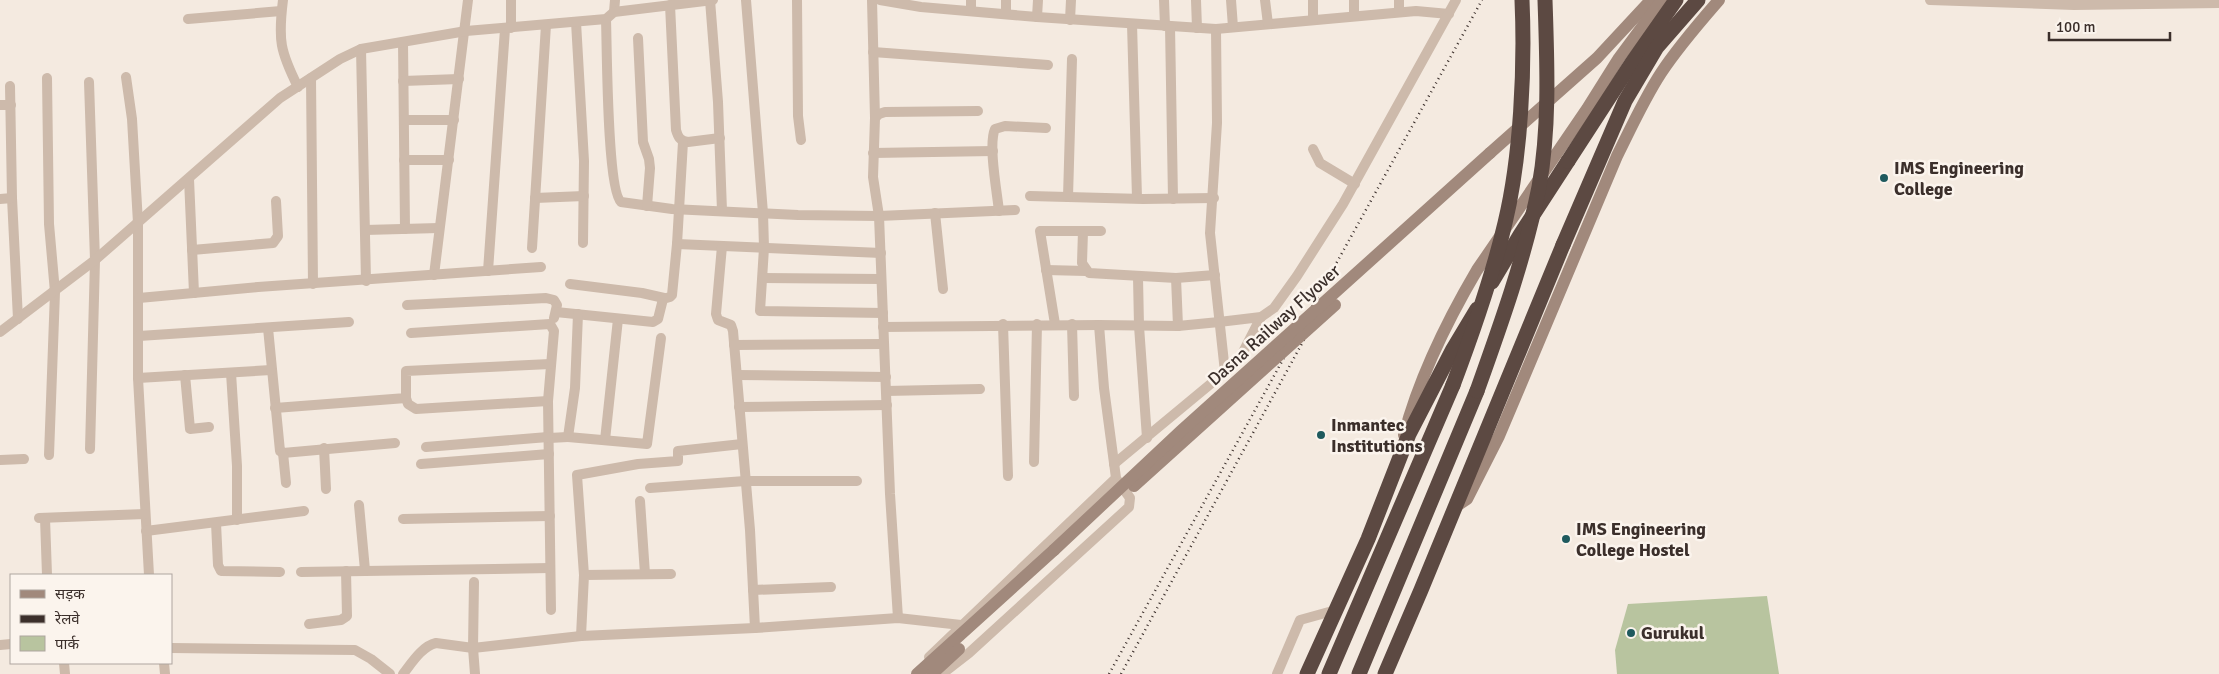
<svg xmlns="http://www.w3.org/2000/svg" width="2219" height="674" font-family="Signika,'Noto Sans Devanagari',sans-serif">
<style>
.green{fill:#b8c49f}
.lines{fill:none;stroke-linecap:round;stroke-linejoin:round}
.street{stroke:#cdbaab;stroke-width:10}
.secondary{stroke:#a1897c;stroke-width:12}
.highway{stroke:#5c4942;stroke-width:15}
.rail{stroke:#3b2f2b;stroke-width:2.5;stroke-dasharray:1 4;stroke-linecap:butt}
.secondary-bridge{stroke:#a1897c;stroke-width:12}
.highway-bridge{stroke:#5c4942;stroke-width:15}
.poi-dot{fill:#1f5a5e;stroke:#fbf4ed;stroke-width:2}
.labels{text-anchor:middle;stroke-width:5;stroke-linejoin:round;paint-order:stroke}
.poi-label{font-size:18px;font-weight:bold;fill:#3b2f2b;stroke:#fbf4ed;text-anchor:start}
.street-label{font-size:18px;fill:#3b2f2b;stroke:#fbf4ed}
</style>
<rect width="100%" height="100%" fill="#f4eae0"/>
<polygon class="green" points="1767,596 1779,674 1617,674 1615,650 1628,604"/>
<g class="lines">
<g class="street">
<path d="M283,0C278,40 280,51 298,87"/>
<polyline points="710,0 718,102 722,211"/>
<polyline points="746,0 763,213 764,248 760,311 883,313"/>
<polyline points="797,0 798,116 801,140"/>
<polyline points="872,0 875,118"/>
<polyline points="880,0 921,7 1037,17 1216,29 1416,11 1449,14"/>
<polyline points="1164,0 1165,26"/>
<polyline points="1196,0 1197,28"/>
<polyline points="1231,0 1233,27"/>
<polyline points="1265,0 1268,24"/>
<polyline points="1354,0 1354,16"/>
<polyline points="1930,0 2074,5 2219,3"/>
<path d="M670,5L676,130C678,137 680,141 688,142L720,138"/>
<polyline points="971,11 971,0"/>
<polyline points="614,12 615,0"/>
<polyline points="1399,12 1399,0"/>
<polyline points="1006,14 1006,0"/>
<polyline points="1037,17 1038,0"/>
<polyline points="188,19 281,11"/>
<path d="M606,19C607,46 607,190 621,202L672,209L798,215L879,216L1015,210"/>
<polyline points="1070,20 1071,0"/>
<polyline points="1313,20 1313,0"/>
<polyline points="576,22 584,161 583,243"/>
<polyline points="1132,24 1137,198"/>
<polyline points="1170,26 1173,199"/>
<polyline points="511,28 511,0"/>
<polyline points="1216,29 1217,123 1210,233 1225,372"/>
<polyline points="638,38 643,142 649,159 650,168 647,206"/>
<polyline points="403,42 405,229"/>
<polyline points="361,49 366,281"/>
<polyline points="873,52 1048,65"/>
<polyline points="126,77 132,119 138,223 138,378 149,575"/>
<polyline points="47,78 49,224 55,292 49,455"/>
<polyline points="311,78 313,284"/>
<polyline points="403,81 459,79"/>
<polyline points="89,82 95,260 90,449"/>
<polyline points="10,86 12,198 18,319"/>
<polyline points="0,105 11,105"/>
<polyline points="404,120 454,120"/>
<polyline points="1313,149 1320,163 1355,184"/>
<polyline points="873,153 993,151"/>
<polyline points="404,160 449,160"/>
<polyline points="189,179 194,293"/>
<polyline points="1030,196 1143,199 1214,198"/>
<polyline points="1068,197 1072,59"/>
<polyline points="535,198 584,196"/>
<polyline points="0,199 12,198"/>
<path d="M999,211C997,192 988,144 995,129L1005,126L1046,128"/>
<polyline points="935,213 943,289"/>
<polyline points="365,230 439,228"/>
<polyline points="1083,231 1082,263 1089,273 1176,278 1215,275"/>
<polyline points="677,244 881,253"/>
<polyline points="722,246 716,314 718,320 731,325 733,331 750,530 755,628"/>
<polyline points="532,248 546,25"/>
<polyline points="192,250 273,243 278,236 276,201"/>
<polyline points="1046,270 1086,271"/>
<polyline points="488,271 505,29"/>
<polyline points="434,275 468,0"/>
<polyline points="1138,277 1139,326 1147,438"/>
<polyline points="763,278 881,279"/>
<polyline points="1176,278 1178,326"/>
<polyline points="570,284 642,293 664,298"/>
<polyline points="139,298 258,287 541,267"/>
<polyline points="407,305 546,298 554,300 557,305 554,318"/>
<polyline points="556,312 653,322 658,319 663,299 670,297 672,295 677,244 683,142"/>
<polyline points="1003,324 1008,476"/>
<polyline points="1055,324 1040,231 1101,231"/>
<polyline points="1072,324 1074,396"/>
<polyline points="883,327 1099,325"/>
<polyline points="268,328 280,451 283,453 395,443"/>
<polyline points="0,332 95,260 280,98 340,59 361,49 466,31 606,19 614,12 713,0"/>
<polyline points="411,333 550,324 554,331 548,401 551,610"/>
<polyline points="139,336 349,322"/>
<polyline points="734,345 884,344"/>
<polyline points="231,373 237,466 237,520"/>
<polyline points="185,375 190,429 209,427"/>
<polyline points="737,375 886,377"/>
<polyline points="138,378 271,370"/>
<polyline points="886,391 980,389"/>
<polyline points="406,398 408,404 416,409 548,401"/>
<polyline points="739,407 887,405"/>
<polyline points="275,408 406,398 406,371 550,364"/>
<polyline points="568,437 647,444 661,338"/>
<polyline points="549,438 568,437 575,388 578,314"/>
<polyline points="605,440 618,319"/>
<polyline points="426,447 548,437"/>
<polyline points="324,448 326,489"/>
<polyline points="283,453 286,483"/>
<polyline points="0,460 24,459"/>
<polyline points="1034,462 1037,324"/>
<polyline points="421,464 549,454"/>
<polyline points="1114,464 1225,372 1241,356 1261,317"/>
<polyline points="650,488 745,481 857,481"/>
<polyline points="640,501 645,574"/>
<polyline points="359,505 365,570"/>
<polyline points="39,518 145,514"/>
<polyline points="45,518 47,575"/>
<polyline points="403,519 550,516"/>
<polyline points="216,523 218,565 221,571 280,572"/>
<polyline points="146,531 304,511"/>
<polyline points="301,572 550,568"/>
<polyline points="584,575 577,475 638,464 678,461 678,451 742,444"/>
<polyline points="474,582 473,648 475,674"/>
<polyline points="753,590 831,587"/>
<polyline points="898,618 890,494 879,216 873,177 875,118 879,114 885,112 978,111"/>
<polyline points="309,624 341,620 347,616 346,571"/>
<polyline points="581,636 584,575 671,574"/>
<polyline points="0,645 11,644"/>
<polyline points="171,648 355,650 371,659 390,674"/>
<polyline points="929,657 1116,478 1104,388 1099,325 1178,326 1219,322 1261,317 1274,308 1297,276 1343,204 1456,0"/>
<polyline points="64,663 65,674"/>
<polyline points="164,663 165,674"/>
<path d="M403,674C411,664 422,646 436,643L473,648L581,636L755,628L898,618L961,625"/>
<polyline points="942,674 969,653 1129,507 1130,498 1118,481"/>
<polyline points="1277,674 1300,620 1336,610"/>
</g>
<g class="secondary">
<polyline points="1490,153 1597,58 1651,0"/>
<path d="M1404,435C1419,378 1447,321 1477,270L1587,109L1619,58L1662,0"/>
<path d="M1455,507L1467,499L1499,436L1617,156C1631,128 1644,99 1661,73C1678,47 1699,23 1719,0"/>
<polyline points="917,674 1054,550"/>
<polyline points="932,674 959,649"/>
</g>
<g class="highway">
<polyline points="1492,282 1520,235 1568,161"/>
<polyline points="1307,674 1368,539 1409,434 1453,349 1477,309"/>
<polyline points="1329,674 1453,385"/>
<polyline points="1359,674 1477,391"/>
<polyline points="1385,674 1421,590 1563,245"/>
</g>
<g class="rail">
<polyline points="1109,674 1482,0"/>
<polyline points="1121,674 1317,316"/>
</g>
<g class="secondary-bridge">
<polyline points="1134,486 1335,305"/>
<polyline points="1054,550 1181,431 1490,153"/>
</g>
<g class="highway-bridge">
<polyline points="1568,161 1631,64 1676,0"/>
<polyline points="1563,245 1625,101 1657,47 1698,0"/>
<path d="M1453,385C1473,332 1492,278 1505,223C1521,157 1525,67 1522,0"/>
<path d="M1477,391C1501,324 1525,257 1539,187C1550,126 1547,61 1545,0"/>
</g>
</g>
<g class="poi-dot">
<circle cx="1884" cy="178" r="5"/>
<circle cx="1321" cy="435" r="5"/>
<circle cx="1566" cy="539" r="5"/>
<circle cx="1631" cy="633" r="5"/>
</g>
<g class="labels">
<g class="poi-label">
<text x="1894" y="174">IMS Engineering<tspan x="1894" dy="21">College</tspan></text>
<text x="1331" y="431">Inmantec<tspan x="1331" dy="21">Institutions</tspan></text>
<text x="1576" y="535">IMS Engineering<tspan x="1576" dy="21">College Hostel</tspan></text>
<text x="1641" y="639">Gurukul</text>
</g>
<g class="street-label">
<text transform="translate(1274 325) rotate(-42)" y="6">Dasna Railway Flyover</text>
</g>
</g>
<rect x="10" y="574" width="162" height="90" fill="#fbf4ed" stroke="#aea59f"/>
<rect x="20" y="590" width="25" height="8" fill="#a1897c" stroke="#aea59f"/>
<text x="55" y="599" font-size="15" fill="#3b2f2b">सड़क</text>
<rect x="20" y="615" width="25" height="8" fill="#3b2f2b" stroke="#aea59f"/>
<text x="55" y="624" font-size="15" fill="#3b2f2b">रेलवे</text>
<rect x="20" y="636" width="25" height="15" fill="#b8c49f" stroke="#aea59f"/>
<text x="55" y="649" font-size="15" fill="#3b2f2b">पार्क</text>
<path d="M2049 32v8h121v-8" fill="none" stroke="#3b2f2b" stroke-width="2.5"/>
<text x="2056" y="32" font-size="15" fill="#3b2f2b" stroke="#fbf4ed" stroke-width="4" paint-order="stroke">100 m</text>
</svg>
